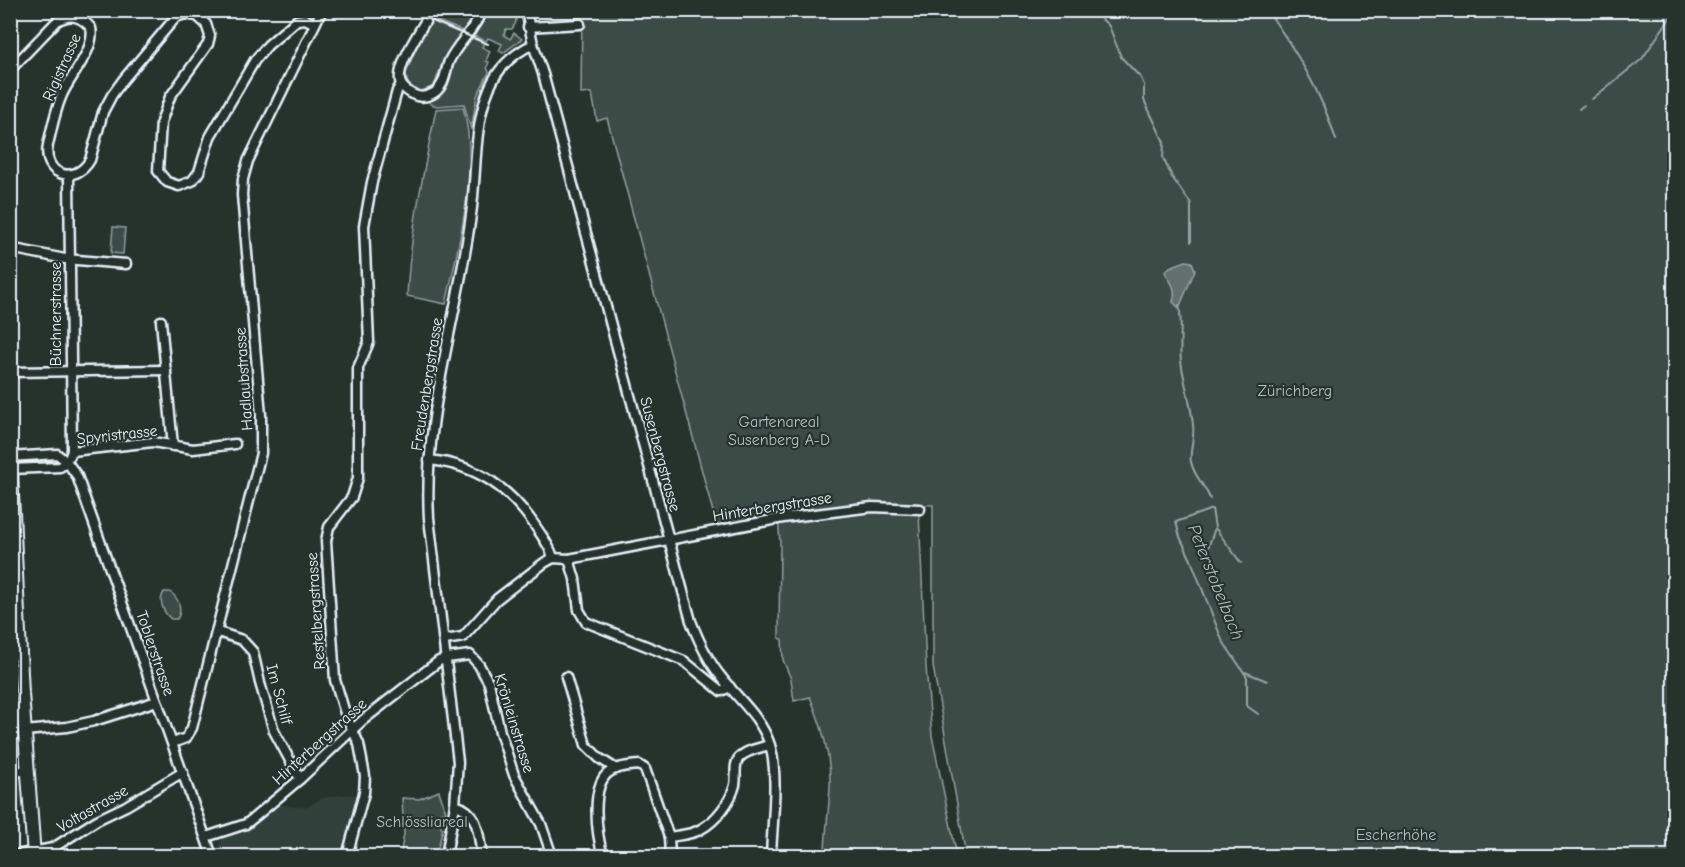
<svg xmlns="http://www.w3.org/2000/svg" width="1685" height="867" font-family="'Comic Neue',sans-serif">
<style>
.built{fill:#333f3a}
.green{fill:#3e4b47;stroke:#939ea0;stroke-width:1.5}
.water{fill:#636f6d;stroke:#98a3a5;stroke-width:1.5}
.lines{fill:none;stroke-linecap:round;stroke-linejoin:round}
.stream{stroke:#98a3a5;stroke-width:2}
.street-casing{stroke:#e8f1f8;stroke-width:13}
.secondary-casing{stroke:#e8f1f8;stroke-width:16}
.street{stroke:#26332d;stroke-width:8}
.secondary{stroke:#26332d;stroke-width:12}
.rail{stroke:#e8f1f8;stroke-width:2}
.labels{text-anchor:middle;stroke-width:4.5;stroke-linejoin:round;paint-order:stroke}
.street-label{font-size:16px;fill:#e8f1f8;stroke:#26332d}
.park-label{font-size:16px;fill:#b5bfc3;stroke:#26332d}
.water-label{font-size:18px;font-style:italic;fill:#b3bdc0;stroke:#26332d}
</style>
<rect width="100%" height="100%" fill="#26332d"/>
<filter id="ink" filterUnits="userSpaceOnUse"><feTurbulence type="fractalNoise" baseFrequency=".0167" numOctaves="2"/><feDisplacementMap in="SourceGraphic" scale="12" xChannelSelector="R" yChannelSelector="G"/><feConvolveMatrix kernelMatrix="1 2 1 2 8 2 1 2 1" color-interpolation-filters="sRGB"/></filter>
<g filter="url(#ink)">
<polygon class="built" points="342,795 357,795 340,856 222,856 219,847 223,838 253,826 279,804 292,807 307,807 323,798"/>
<g class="green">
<polygon points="439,11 476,11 465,32 433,19"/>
<path d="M487,11H514C517,18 517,22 512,29H506L504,35L510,39L514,33L522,39L503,53L499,51L502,44L488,38L486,41L474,36L483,22Z"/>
<path d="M582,11H1674V856H966L933,666V505L873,504L919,513L926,667L932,736L957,856H825C825,833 829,810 830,787C831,755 822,726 810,697L794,701L791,679L783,660L782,639L779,638L780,543L778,515L717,527L607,118L597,121L592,93L581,94Z"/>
<path d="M431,21L462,34L445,56L434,86L422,91C412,90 406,84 406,73L420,39Z"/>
<polygon points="472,38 484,43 482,47 490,51 486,61 489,62 487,67 489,72 477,96 471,130 464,104 437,106 430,104 430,100 441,93 457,56"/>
<path d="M463,107C480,167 459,243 446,304L407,296C410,233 424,171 436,109Z"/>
<polygon points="113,227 125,228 123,254 111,253"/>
<path d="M164,592H170C179,598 183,610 177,619H171C163,612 158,601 164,592Z"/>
<polygon points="10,628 14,686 11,689 10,689"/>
<polygon points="439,791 446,812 440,813 441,828 443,828 436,856 400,856 404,834 402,798 419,799"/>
</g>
<path class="water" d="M1186,261L1192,262L1195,270L1179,308L1173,302C1177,287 1171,284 1165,272L1170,267Z"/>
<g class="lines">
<g class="stream">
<polyline points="1092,10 1109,26 1121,57 1141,78 1144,85 1144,100 1164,142 1163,158 1172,177 1191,204 1191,242"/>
<path d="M1267,10C1296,51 1321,91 1336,140"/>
<polyline points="1592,99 1642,59 1674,12"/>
<polyline points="1579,109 1584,105"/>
<path d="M1179,305C1183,324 1179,342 1181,361C1184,383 1191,403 1193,425C1195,438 1189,451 1191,462C1194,477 1206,486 1210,499"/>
<polyline points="1665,400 1674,395"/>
<polyline points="1216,529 1241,563"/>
<polyline points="1207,551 1215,528 1212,509 1176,522 1180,537 1191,560 1222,640 1247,677 1247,706 1258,714"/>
<polyline points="1245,672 1267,681"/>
</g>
<g class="street-casing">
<g id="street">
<path d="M432,10C423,26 397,63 400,81C401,87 407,91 412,94C419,98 427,97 434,93C445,86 445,72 449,61C458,42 475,30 482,10"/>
<path d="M526,10L533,44L543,74L691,621C699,642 708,661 722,678C739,700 761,717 770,745C779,776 772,824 771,856"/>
<polyline points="528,27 580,24"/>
<path d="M10,70L57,21C71,13 81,16 91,28C96,49 70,76 62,95C55,111 52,128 48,145C42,175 75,186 90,160L103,112L112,95L123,80L176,17L185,14L197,16L206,24L210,36L208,44L170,97L161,122L158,171L167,182L179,186L192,181L199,172L210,137L255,60L268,45L297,20L305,19L315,24"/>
<polyline points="69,175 72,451"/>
<polyline points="10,248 65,259 126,264"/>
<polyline points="161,321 173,446"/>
<polyline points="10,372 166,370"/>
<polyline points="70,456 72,451 153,442 193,449 235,444"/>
<polyline points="10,457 57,454 67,462 77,476 212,856"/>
<path d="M429,460C478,465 511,489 538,530C544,539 551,548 553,558"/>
<polyline points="11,469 60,467 67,462"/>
<polyline points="569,559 575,579 579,610 586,622 684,661 721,691 730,687"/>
<polyline points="218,632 242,640 253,652 260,683 274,731 300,779"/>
<polyline points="445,640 463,637 497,599 544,563 553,558 569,559 783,518 872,507 920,509"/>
<polyline points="566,677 586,745 599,758 616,769"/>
<polyline points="25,731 67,727 94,721 157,701"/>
<polyline points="173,743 186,738 192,728 261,453 261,415 242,195 243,179 248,161 322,10"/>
<polyline points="10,773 27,770"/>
<path d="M455,805C480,812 478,835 482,856"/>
<polyline points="206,837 246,824 256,816 300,779 363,720 439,661 447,658 470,655 479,665 489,683 500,732 514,775 541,824 552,856"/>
<path d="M669,837C679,835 692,835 701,829C716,821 731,801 735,785C737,776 733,765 739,758C746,750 760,748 769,745"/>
<polyline points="12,856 53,848 97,820 126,806 183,772"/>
<polyline points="347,856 364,793 365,776 359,744 345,713 335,680 326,541 329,527 352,497 358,478 358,368 369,342 364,226 372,182 397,91 401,84"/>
<path d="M446,856L455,805L458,762L429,518C423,413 458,317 471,215C477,174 473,127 489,89C498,67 513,54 533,44"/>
<path d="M603,856C597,836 589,783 611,771C619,766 631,766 639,765L645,769L669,837L670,856"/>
</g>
</g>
<g class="secondary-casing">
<polyline id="secondary" points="10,454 22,693 34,856"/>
</g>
<use href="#street" class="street"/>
<use href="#secondary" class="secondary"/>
<polyline class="rail" points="403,10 433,21 488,44"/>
</g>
</g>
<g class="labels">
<g class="street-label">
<text transform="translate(61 67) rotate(-66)" y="6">Rigistrasse</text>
<text transform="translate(55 314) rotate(-90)" y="6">Büchnerstrasse</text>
<text transform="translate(243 379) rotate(-94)" y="6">Hadlaubstrasse</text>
<text transform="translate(426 384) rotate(-81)" y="6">Freudenbergstrasse</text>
<text transform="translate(117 434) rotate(-6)" y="6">Spyristrasse</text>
<text transform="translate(661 454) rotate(75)" y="6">Susenbergstrasse</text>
<text transform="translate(772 506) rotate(-9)" y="6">Hinterbergstrasse</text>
<text transform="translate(315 611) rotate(-94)" y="6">Restelbergstrasse</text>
<text transform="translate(156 653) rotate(71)" y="6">Toblerstrasse</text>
<text transform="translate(280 694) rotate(75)" y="6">Im Schilf</text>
<text transform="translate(515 723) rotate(73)" y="6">Krönleinstrasse</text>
<text transform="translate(319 741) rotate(-42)" y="6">Hinterbergstrasse</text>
<text transform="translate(92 808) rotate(-30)" y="6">Voltastrasse</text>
</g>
<g class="park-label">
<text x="1295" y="396">Zürichberg</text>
<text x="779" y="427">Gartenareal<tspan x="779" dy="18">Susenberg A-D</tspan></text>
<text x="422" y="827">Schlössliareal</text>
<text x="1396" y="840">Escherhöhe</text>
</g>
<g class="water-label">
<text transform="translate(1216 582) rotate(68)" y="6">Peterstobelbach</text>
</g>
</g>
<rect width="1685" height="867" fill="none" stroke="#26332d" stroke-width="36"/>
<rect x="18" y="18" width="1649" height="831" fill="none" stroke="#e8f1f8" stroke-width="2" filter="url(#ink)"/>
</svg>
